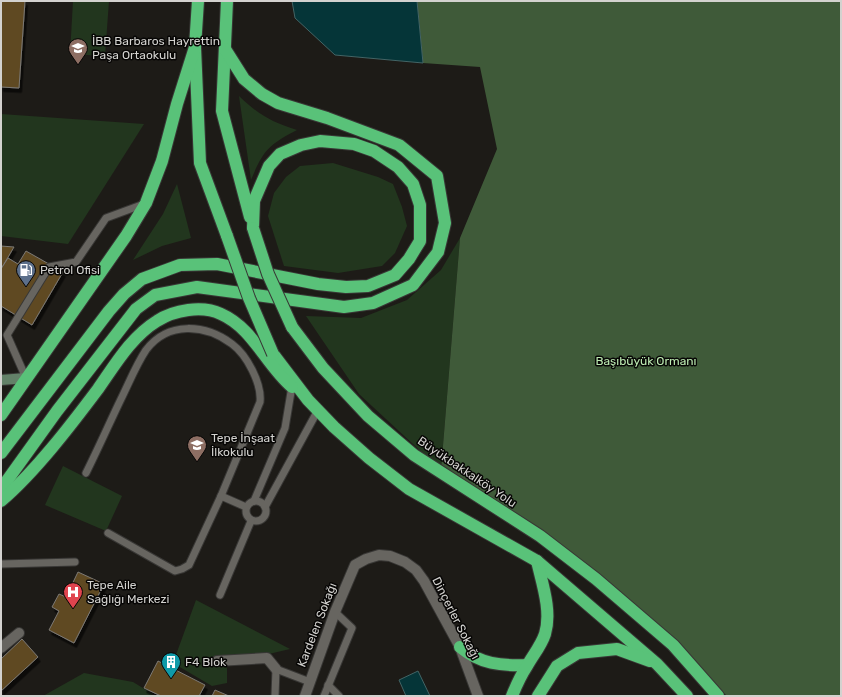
<svg xmlns="http://www.w3.org/2000/svg" width="842" height="697" font-family="Rubik,sans-serif">
<style>
.green{fill:#22361e}
.forest{fill:#3f5a39}
.water{fill:#053538;stroke:#436465}
.building{fill:#5f4924;stroke:#7c7974;filter:url(#shadow)}
.lines{fill:none;stroke-linecap:round;stroke-linejoin:round}
.lane-casing{stroke:#383735;stroke-width:9}
.street-casing{stroke:#383735;stroke-width:12}
.secondary-casing{stroke:#383735;stroke-width:12}
.highway-casing{stroke:#383735;stroke-width:14}
.lane{stroke:#676560;stroke-width:7}
.street{stroke:#676560;stroke-width:10}
.secondary{stroke:#638168;stroke-width:10}
.highway{stroke:#59c279;stroke-width:12}
.highway-bridge-casing{stroke:#383735;stroke-width:14;stroke-linecap:butt}
.highway-bridge{stroke:#59c279;stroke-width:12}
.labels{text-anchor:middle;stroke-width:3;stroke-linejoin:round;paint-order:stroke}
.poi-label{font-size:12px;fill:#d3d2cf;stroke:#070605;text-anchor:start}
.park-label{font-size:12px;fill:#bceab1;stroke:#070605}
.street-label{font-size:12px;fill:#d3d2cf;stroke:#070605}
</style>
<defs>
<filter id="shadow"><feDropShadow dx="2.5" dy="4.5" stdDeviation="0" flood-color="#0009"/></filter>
</defs>
<rect width="100%" height="100%" fill="#1d1b17"/>
<g class="green">
<polygon points="73,1 109,1 105,56 70,54"/>
<path d="M239,96C259,115 271,122 297,130C268,145 263,151 251,180Z"/>
<polygon points="1,114 144,124 68,244 1,236"/>
<polygon points="333,163 378,177 393,184 402,207 407,226 395,253 382,266 338,273 284,266 268,216 274,193 286,177 300,166"/>
<polygon points="177,184 191,238 162,246 133,260 163,214"/>
<polygon points="460,238 441,470 359,394 306,316 361,318 407,300 441,270"/>
<polygon points="63,466 122,496 106,531 45,505"/>
<polygon points="196,600 290,649 227,664 227,683 212,686 173,663"/>
<polygon points="84,673 133,682 156,696 43,696"/>
</g>
<polygon class="forest" points="417,1 841,1 841,696 727,696 613,589 441,470 460,238 497,149 480,67 423,63"/>
<g class="water">
<polygon points="292,1 417,1 423,63 335,55 295,18"/>
<polygon points="418,671 430,696 406,696 399,680"/>
</g>
<g class="building">
<polygon points="1,1 25,1 19,88 1,87"/>
<polygon points="1,246 14,247 1,269"/>
<polygon points="26,251 63,272 32,325 1,306 1,269 8,258 18,264"/>
<polygon points="78,572 104,584 74,643 49,630 59,611 52,607 59,594 66,597"/>
<polygon points="22,639 38,657 1,691 1,659"/>
<polygon points="158,661 205,685 199,696 161,696 144,688"/>
<polygon points="215,690 229,696 212,696"/>
</g>
<g class="lines">
<g class="lane-casing">
<g id="lane">
<polyline points="26,378 7,335 49,267 76,262 106,218 144,204"/>
<path d="M86,473C98,449 109,424 121,399C129,383 136,365 146,350C168,321 205,324 232,344C247,355 262,384 260,402L221,496L189,565L182,569L175,571L108,533"/>
<polyline points="221,496 246,507"/>
<circle cx="256" cy="511" r="10"/>
<polyline points="254,501 285,428 292,386"/>
<polyline points="265,507 318,410"/>
<polyline points="1,564 75,562"/>
<polyline points="220,595 251,521"/>
<polyline points="328,685 339,696"/>
<polyline points="275,696 276,669 310,682"/>
<polyline points="324,696 352,628 335,612"/>
</g>
</g>
<g class="street-casing">
<g id="street">
<polyline points="1,648 19,633"/>
<polyline points="217,661 267,658 276,669"/>
<polyline points="305,696 335,612 355,565 366,559 379,555 390,556 405,562 416,570 424,581 460,647 478,696"/>
</g>
</g>
<g class="secondary-casing">
<polyline id="secondary" points="1,380 26,378"/>
</g>
<g class="highway-casing">
<g id="highway">
<polyline points="198,1 195,47 200,163 227,236"/>
<polyline points="227,1 222,111 250,217"/>
<polyline points="292,327 323,368 368,416 414,455 540,536 596,579 673,645 718,696"/>
<polyline points="273,354 308,400 334,427 369,458 409,489 537,561 657,664 687,696"/>
<polyline points="1,415 126,236 146,203 162,161 177,104 195,47"/>
<polyline points="1,453 109,311 124,294 142,279 180,265 217,264 318,284 346,287 368,286 395,275 409,259 420,241 420,205 413,184 398,167 374,151 354,144 320,141 301,145 280,154 269,166 254,201 253,228"/>
<polyline points="1,489 57,411 136,309 155,295 197,287 344,307 373,303 413,285 438,252 445,223 437,176 399,145 327,118 278,103 262,94 244,79 225,49"/>
<path d="M1,501C35,472 71,425 98,389C115,365 131,337 157,321C174,310 202,305 221,314C253,328 266,365 292,387"/>
<path d="M460,647C480,664 501,666 527,665"/>
<path d="M512,696C516,686 521,675 527,666C533,655 541,646 545,634C552,611 542,583 537,561"/>
<polyline points="538,696 557,666 578,653 617,649 650,661"/>
</g>
</g>
<use href="#lane" class="lane"/>
<use href="#street" class="street"/>
<use href="#secondary" class="secondary"/>
<use href="#highway" class="highway"/>
<g class="highway-bridge-casing">
<g id="highway-bridge">
<polyline points="253,228 268,274 292,327"/>
<polyline points="227,236 249,298 273,354"/>
</g>
</g>
<use href="#highway-bridge" class="highway-bridge"/>
</g>
<defs>
<g id="school-pin" transform="scale(1)"><path d="M0 17L-7.5 6A9.5 9.5 0 1 1 7.5 6Z" fill="#8d6e63" stroke="#070605"/><path d="M0-5L7-2L0 1L-7-2ZM-4 1L0 2.5L4 1V4Q0 6-4 4Z" fill="#fff"/></g>
<g id="fuel-pin" transform="scale(1)"><path d="M0 17L-7.5 6A9.5 9.5 0 1 1 7.5 6Z" fill="#5c6f8a" stroke="#070605"/><path d="M-5.5-6h7V0h2V4h1.3V-2.5L3-4.5l.8-.8L6-3V5H2.5V1h-1V6h-7ZM-4.2-4.7v3.2H.2V-4.7Z" fill="#fff"/></g>
<g id="hospital-pin" transform="scale(1)"><path d="M0 17L-7.5 6A9.5 9.5 0 1 1 7.5 6Z" fill="#e0444e" stroke="#070605"/><path d="M-5-5h3v3.5h4V-5h3V5h-3V1.5h-4V5h-3Z" fill="#fff"/></g>
<g id="building-pin" transform="scale(1)"><path d="M0 17L-7.5 6A9.5 9.5 0 1 1 7.5 6Z" fill="#0f9aa8" stroke="#070605"/><path d="M-4-6H4V6H1V3H-1V6H-4ZM-2.5-4.3h1.7v1.8h-1.7ZM.8-4.3h1.7v1.8H.8ZM-2.5-1h1.7V.8h-1.7ZM.8-1h1.7V.8H.8Z" fill="#fff"/></g>
</defs>
<g fill-rule="evenodd">
<use href="#school-pin" x="78" y="48"/>
<use href="#fuel-pin" x="26" y="270"/>
<use href="#school-pin" x="197" y="445"/>
<use href="#hospital-pin" x="73" y="592"/>
<use href="#building-pin" x="171" y="662"/>
</g>
<g class="labels">
<g class="poi-label">
<text x="92" y="45">İBB Barbaros Hayrettin<tspan x="92" dy="14">Paşa Ortaokulu</tspan></text>
<text x="40" y="274">Petrol Ofisi</text>
<text x="211" y="442">Tepe İnşaat<tspan x="211" dy="14">İlkokulu</tspan></text>
<text x="87" y="589">Tepe Aile<tspan x="87" dy="14">Sağlığı Merkezi</tspan></text>
<text x="185" y="666">F4 Blok</text>
</g>
<g class="park-label">
<text x="646" y="365">Başıbüyük Ormanı</text>
</g>
<g class="street-label">
<text transform="translate(467 472) rotate(34)" y="4">Büyükbakkalköy Yolu</text>
<text transform="translate(456 618) rotate(63)" y="4">Dinçerler Sokağı</text>
<text transform="translate(317 625) rotate(-69)" y="4">Kardelen Sokağı</text>
</g>
</g>
<rect width="842" height="697" fill="none" stroke="#d3d2cf" stroke-width="4"/>
</svg>
